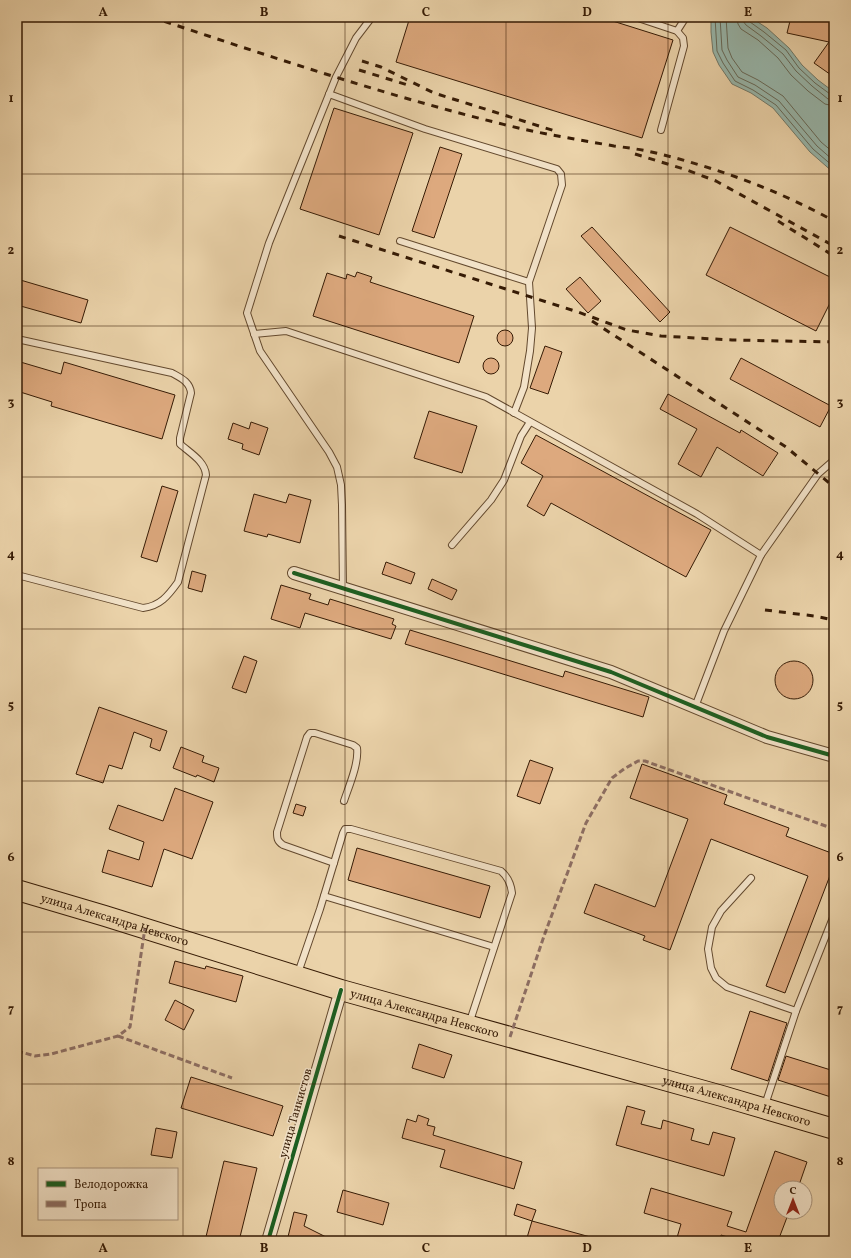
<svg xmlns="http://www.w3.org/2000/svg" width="851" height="1258" font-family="Vollkorn,serif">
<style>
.water{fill:#98b7ac;stroke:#717969}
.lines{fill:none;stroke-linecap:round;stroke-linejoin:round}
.shore{stroke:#676958;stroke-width:1}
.building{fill:#dda97e;stroke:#361b05}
.service-casing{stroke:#63492e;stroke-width:8}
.minor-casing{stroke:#63492e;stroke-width:14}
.primary-casing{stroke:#361b05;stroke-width:22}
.service{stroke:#f2e2c8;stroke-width:6}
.minor{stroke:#f2e2c8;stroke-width:12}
.primary{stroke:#ebd3aa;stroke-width:20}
.rail{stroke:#361b05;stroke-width:3;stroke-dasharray:7 7;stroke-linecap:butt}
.quiet{stroke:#8d6e63;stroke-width:3;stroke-dasharray:6 3;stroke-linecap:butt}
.cycleway-casing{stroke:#f2e2c8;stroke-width:6}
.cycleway{stroke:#1b5e20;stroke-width:4}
.grid{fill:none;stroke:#361b05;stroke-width:1;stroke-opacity:0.55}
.labels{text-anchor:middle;stroke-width:3;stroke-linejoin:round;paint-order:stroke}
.street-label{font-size:12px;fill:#361b05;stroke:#f2e2c8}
.neatline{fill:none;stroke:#361b05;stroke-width:1.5}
.grid-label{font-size:13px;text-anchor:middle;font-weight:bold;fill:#361b05}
</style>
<rect width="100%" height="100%" fill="#ebd3aa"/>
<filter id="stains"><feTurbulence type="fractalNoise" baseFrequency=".005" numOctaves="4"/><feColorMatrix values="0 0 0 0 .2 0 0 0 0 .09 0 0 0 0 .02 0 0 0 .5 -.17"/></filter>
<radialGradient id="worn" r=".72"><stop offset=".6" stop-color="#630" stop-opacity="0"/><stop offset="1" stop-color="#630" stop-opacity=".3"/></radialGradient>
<polygon class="water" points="711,17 750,17 767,28 789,48 802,65 818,80 834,92 834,173 810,152 773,108 751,93 732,84 719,65 713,52 711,32"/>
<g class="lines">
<g class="shore">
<polyline points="715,17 717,51 723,63 735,81 753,90 776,105 813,149 834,167"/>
<polyline points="720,17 722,50 727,60 738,77 755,85 779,101 817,146 834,161"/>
<polyline points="726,17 728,48 732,58 742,72 758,80 783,96 821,142 834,153"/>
<polyline points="737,17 738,24 741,29 758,40 778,58 791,75 808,91 825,104 834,106"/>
<polyline points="743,17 743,21 746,25 761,36 783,54 796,71 812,86 828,99 834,100"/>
<polyline points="748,17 750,22 764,32 786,50 799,68 815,83 830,94 834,95"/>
</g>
</g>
<g class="building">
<polygon points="410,17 600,17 673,40 642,138 396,62"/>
<polygon points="791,17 834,17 834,77 814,63 829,42 787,33"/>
<polygon points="334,108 413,133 379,235 300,209"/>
<polygon points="440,147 462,154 434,238 412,231"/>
<polygon points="592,227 670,312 660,322 581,236"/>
<polygon points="730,227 834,279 834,295 816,331 706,275"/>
<polygon points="357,272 372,277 370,282 474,316 459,363 313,316 327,273 346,279 347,274 355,277"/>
<polygon points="580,277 601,301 588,313 566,289"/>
<polygon points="17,279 88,300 81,323 17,305"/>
<circle cx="505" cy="338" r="8"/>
<polygon points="545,346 562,352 548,394 530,388"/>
<circle cx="491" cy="366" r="8"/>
<polygon points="741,358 831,406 820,427 730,379"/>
<polygon points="17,361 61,374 64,362 175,395 162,439 51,406 52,402 17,391"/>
<polygon points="668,394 740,433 741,430 778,453 763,476 717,447 701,477 678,464 697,429 660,409"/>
<polygon points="429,411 477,426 462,473 414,458"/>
<polygon points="251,422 268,428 259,455 242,449 243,444 228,439 233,423 249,429"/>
<polygon points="536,435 711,530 686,577 551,503 544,516 527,506 543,476 521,463"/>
<polygon points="162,486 178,491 157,562 141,557"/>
<polygon points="254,494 286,503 289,494 311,500 300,543 268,534 267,537 244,531"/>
<polygon points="386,562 415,573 411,584 382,574"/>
<polygon points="192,571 206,575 202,592 188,588"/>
<polygon points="432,579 457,590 452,600 428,589"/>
<polygon points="281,585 311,594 309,599 328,605 330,599 394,619 392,624 396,626 391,639 305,613 300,628 271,619"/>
<polygon points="410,630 563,677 565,671 649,697 643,717 405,644"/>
<polygon points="244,656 257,661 246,693 232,688"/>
<circle cx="794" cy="680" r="19"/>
<polygon points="99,707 167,731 160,751 150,747 152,739 134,732 122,769 109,765 103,783 76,774"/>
<polygon points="181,747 204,756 202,762 219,768 214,782 197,775 196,777 173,768"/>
<polygon points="530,760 553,768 540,804 517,796"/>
<polygon points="642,764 727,795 724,804 789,828 786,836 834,854 834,865 785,993 766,986 808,876 711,839 670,950 643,940 645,936 584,913 595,884 655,907 688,819 630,798"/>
<polygon points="175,788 213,802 192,859 164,849 152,887 102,872 108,850 139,860 144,842 109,829 118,805 163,821"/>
<polygon points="296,804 306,807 303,816 293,813"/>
<polygon points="357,848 490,886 480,918 348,880"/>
<polygon points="175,961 205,969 206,966 243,976 236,1002 169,983"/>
<polygon points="175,1000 194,1010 184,1030 165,1020"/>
<polygon points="750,1011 787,1023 768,1081 731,1069"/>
<polygon points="419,1044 452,1055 444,1078 412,1068"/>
<polygon points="786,1056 834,1071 834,1098 778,1080"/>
<polygon points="191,1077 283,1106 273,1136 181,1108"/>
<polygon points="627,1106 645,1111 641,1124 661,1129 663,1120 694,1129 691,1140 709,1145 713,1132 735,1138 724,1176 616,1145"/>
<polygon points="418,1115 429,1119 427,1125 435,1127 433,1135 522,1162 514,1189 440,1167 445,1150 402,1138 407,1119 416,1122"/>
<polygon points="156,1128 177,1132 172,1158 151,1155"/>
<polygon points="775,1151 807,1162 798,1188 781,1188 781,1212 789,1212 778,1241 741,1241 721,1235 720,1241 676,1241 681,1224 644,1213 651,1188 732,1212 727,1226 746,1232"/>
<polygon points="224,1161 257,1168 239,1241 205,1241"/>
<polygon points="343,1190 389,1203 383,1225 337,1212"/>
<polygon points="517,1204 536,1210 532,1221 514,1215"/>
<polygon points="294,1212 307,1215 304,1226 334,1241 287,1241"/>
<polygon points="532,1221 594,1238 594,1241 526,1241"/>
</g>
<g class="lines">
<g class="service-casing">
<g id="service">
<polyline points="635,17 677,31 683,38 684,46 661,130"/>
<polyline points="677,31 686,17"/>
<polyline points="329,94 425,129 557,169 561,174 562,185 529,282 532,328 530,351 524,387 514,413"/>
<polyline points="400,241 529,282"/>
<polyline points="254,334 286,331 486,397 697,514 761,555"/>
<path d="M17,339L172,373C181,378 190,382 191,393L180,438V444C190,453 205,461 206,475L178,582C168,596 160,606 143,608L17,575"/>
<polyline points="452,545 491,500 504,480 521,436 530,422"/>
<polyline points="343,588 342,505 341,485 337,467 329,452 260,351 247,313 269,243 336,77 356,38 372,17"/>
<polyline points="695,707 724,631 761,555 818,474 834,460"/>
<path d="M334,863L283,845C277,841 277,838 277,832L307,737L310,733H315L353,745L357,748C359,763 349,786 344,801"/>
<polyline points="751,878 721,911 712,927 708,949 711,968 716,978 727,987 796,1011"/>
<polyline points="324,896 494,947"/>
<path d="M298,973L320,909L343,833L345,829H351L501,871C508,877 511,884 512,893L469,1024"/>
<polyline points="765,1105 796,1011 834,915"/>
</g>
</g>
<g class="minor-casing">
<g id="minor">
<polyline points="294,573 611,672 767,737 834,756"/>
<polyline points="268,1241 341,990"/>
</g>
</g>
<g class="primary-casing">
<g id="primary">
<path id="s1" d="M17,890L105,916L341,990L722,1096L834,1129"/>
</g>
</g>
<use href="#service" class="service"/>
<use href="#minor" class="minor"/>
<use href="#primary" class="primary"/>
<g class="rail">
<path d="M151,17C266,55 381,94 498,123C536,133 575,139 614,146C630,148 645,150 660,154C720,169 780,191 834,221"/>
<polyline points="362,61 381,67 434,93 555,131"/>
<polyline points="359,70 411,86"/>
<polyline points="635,154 687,170 716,181 834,246"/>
<polyline points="778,221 834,256"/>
<polyline points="339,236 578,312 627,330 661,336 732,340 834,342"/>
<polyline points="592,321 786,447 834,487"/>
<polyline points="765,610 814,616 834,620"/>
</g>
<g class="quiet">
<polyline points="118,1036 232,1078"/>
<polyline points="510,1037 544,936 586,823 612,778 624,769 638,761 645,761 834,829"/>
<polyline points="17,1051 35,1056 51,1054 118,1036 130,1027 145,928"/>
</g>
<g class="cycleway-casing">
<g id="cycleway">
<polyline points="294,573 611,672 767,737 834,756"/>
<polyline points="268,1241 341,990"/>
</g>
</g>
<use href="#cycleway" class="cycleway"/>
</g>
<path class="grid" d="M183,17V1241M345,17V1241M506,17V1241M668,17V1241M17,174H834M17,326H834M17,477H834M17,629H834M17,781H834M17,932H834M17,1084H834"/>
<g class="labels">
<g class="street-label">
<text dy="4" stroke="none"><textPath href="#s1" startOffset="102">улица Александра Невского</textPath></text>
<text dy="4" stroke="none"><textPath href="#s1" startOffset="426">улица Александра Невского</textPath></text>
<text dy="4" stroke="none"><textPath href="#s1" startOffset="750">улица Александра Невского</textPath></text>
<text transform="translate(295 1113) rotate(-74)" y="4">улица Танкистов</text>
</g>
</g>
<rect width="851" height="1258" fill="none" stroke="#ebd3aa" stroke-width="44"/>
<rect x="38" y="1168" width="140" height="52" fill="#f2e2c8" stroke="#a7927a"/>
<rect x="46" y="1181" width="20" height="6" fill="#1b5e20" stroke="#a7927a"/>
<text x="74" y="1188" font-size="12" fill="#361b05">Велодорожка</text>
<rect x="46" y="1201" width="20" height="6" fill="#8d6e63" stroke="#a7927a"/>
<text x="74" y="1208" font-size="12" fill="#361b05">Тропа</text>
<g transform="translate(793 1200)"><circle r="19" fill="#f2e2c8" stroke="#a7927a"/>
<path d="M0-3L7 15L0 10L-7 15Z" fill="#8f2418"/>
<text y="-6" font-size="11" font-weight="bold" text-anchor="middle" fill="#361b05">С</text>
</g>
<rect x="22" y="22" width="807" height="1214" class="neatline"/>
<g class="grid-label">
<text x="103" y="16">A</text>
<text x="264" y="16">B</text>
<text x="426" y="16">C</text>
<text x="587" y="16">D</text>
<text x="748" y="16">E</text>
<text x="11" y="102">1</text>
<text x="840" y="102">1</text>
<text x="11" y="254">2</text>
<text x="840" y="254">2</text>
<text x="11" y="406">3</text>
<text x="840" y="406">3</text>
<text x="11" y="558">4</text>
<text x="840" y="558">4</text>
<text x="11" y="709">5</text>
<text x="840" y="709">5</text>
<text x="11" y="861">6</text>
<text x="840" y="861">6</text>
<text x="11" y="1013">7</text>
<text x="840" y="1013">7</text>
<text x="11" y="1165">8</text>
<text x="840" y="1165">8</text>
<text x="103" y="1252">A</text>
<text x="264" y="1252">B</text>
<text x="426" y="1252">C</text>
<text x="587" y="1252">D</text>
<text x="748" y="1252">E</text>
</g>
<rect width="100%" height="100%" filter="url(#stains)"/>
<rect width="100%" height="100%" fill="url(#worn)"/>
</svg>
